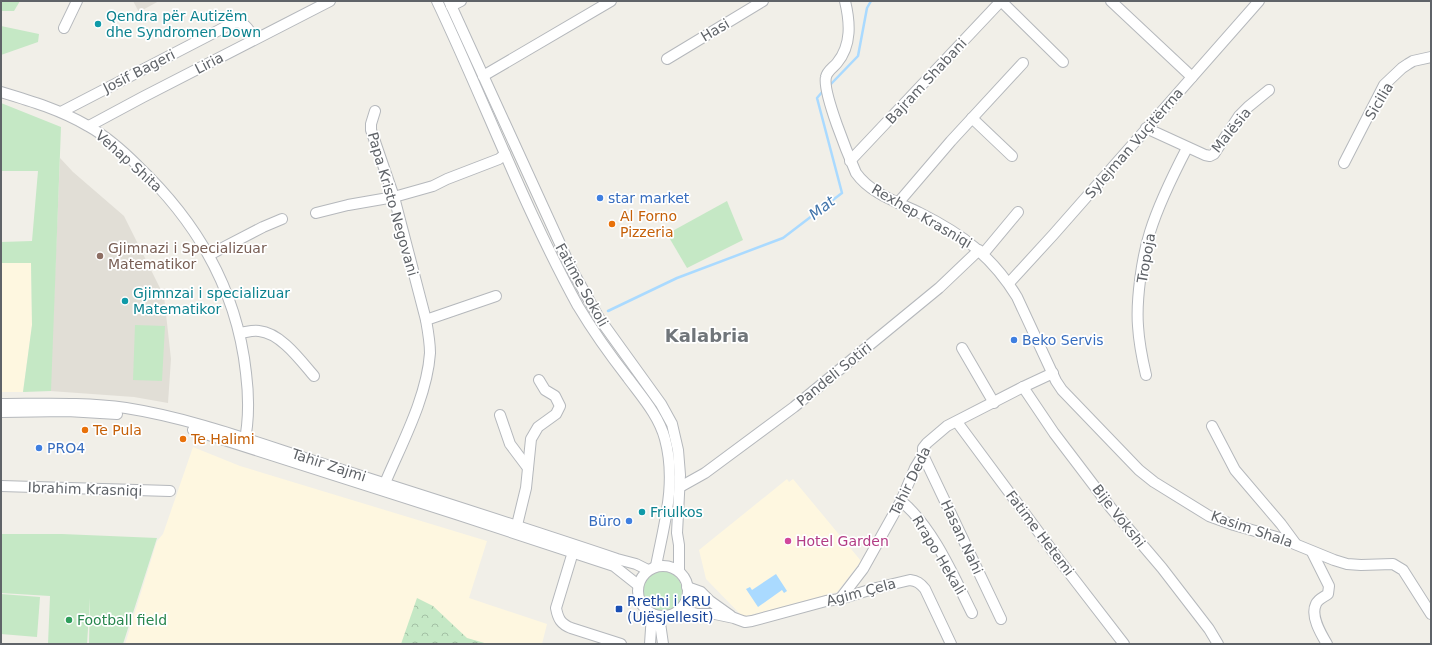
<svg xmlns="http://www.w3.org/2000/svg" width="1432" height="645" font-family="'DejaVu Sans',sans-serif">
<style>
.commercial{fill:#fef7e0}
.education{fill:#e1ded6}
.grass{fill:#c5e8c5}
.forest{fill:url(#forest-crowns)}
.water{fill:#aadaff}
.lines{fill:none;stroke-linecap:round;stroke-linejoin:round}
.stream{stroke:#aadaff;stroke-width:2.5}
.minor-casing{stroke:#b5b8bc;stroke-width:12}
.minor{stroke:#fff;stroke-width:10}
.culture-dot{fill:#0f9aa8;stroke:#fff;stroke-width:1.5}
.shop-dot{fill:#3f7fe0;stroke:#fff;stroke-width:1.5}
.food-dot{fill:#e8710a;stroke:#fff;stroke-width:1.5}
.education-dot{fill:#8d6e63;stroke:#fff;stroke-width:1.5}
.hotel-dot{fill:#d1479c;stroke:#fff;stroke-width:1.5}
.transit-dot{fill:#1a4fb4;stroke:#fff;stroke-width:1.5}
.leisure-dot{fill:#2e9e5b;stroke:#fff;stroke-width:1.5}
.labels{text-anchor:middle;stroke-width:3.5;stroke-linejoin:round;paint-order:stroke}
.culture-label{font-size:14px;fill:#0d838f;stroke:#fff;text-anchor:start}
.street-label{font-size:14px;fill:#5f6368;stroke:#fff}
.shop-label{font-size:14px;fill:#366cbe;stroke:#fff;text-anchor:start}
.food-label{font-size:14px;fill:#c56008;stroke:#fff;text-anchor:start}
.education-label{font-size:14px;fill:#785e54;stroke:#fff;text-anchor:start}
.hotel-label{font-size:14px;fill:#b23c85;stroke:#fff;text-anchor:start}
.transit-label{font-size:14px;fill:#164399;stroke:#fff;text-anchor:start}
.leisure-label{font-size:14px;fill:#27864d;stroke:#fff;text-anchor:start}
.water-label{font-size:15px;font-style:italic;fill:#4174aa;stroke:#fff}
.district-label{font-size:18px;font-weight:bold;fill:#70757a;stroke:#fff}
</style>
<defs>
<pattern id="forest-crowns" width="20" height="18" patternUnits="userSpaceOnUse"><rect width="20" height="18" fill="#c5e8c5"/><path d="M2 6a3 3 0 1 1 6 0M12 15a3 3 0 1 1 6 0" fill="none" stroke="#a3c0a4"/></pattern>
</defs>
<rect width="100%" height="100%" fill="#f1efe8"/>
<g class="commercial">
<polygon points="1,263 31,263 32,325 23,392 1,392"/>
<polygon points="193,447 240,466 487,541 469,598 547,624 542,644 125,644 157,541 163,534"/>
<polygon points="787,479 789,482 793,479 861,561 837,592 743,617 706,579 699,550"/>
</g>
<g class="education">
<polygon points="133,1 159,1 139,12"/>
<polygon points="60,158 73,172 124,216 164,296 171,359 168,403 134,397 50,391"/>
</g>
<g class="grass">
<polygon points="1,1 20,1 14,11 1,11"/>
<polygon points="1,26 39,34 38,42 1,55"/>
<polygon points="1,103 61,127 51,391 23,392 32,325 31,263 1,263 1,242 32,241 38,171 1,171"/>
<polygon points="727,201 743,240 687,268 667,234"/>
<polygon points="135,325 165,326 162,381 133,380"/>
<polygon points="1,534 62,534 157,538 123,644 89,644 90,598 87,644 48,644 50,596 1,593"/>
<circle cx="662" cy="591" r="20"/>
<polygon points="1,594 40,597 37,637 1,634"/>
</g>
<polygon class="forest" points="417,598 433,606 467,638 488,644 401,644"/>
<polygon class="water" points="776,574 787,591 784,593 782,590 758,607 746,589 750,587 752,590"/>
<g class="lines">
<g class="stream">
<polyline points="830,85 858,56 867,8 871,1"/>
<polyline points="608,311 677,278 783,238 842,193 817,98 823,91"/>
</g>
<g class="minor-casing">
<g id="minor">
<path d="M437,1C485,102 524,208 578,306C593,331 610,355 628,378C642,397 659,416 665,439C677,483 664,524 656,566"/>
<polyline points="449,1 572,270 599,318 661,404 672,424 678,450 680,475 677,533 679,545 679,571"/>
<path d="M845,1C850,22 852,45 837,63C834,67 827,71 826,77C822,92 849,157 856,173C871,194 898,202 920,213C962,234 992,256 1017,297L1056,381L1062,390L1139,470L1154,482L1209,516L1234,525L1280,538L1334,560L1347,564L1361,565L1393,564L1403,570L1431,614"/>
<polyline points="1111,1 1192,77"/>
<polyline points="451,6 461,1"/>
<polyline points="64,28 77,1"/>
<polyline points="667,59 763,1"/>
<polyline points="483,76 611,1"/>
<path d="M1,92C31,101 61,110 88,126C106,136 123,151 138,166C198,223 237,290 246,373C249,397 249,422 244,445"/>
<path d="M375,111L371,124V130L394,197L426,320C428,331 430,342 430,353C427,397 402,443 385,483"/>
<path d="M61,112L227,26L236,22C246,23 250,31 254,39"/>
<polyline points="972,118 1012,156"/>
<polyline points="89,126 143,97 330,1"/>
<polyline points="1146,128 1205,155 1210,156 1214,154 1239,116 1248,107 1269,90"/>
<polyline points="850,161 1001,1 1063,62"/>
<polyline points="1344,163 1384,85 1402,68 1408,64 1413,61 1431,57"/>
<polyline points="898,203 951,141 1023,63"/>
<polyline points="316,213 348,205 394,197 433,186 447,179 499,159 505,154"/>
<polyline points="983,254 1018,212"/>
<polyline points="209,255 263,227 282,219"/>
<polyline points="1009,283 1053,235 1259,1"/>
<polyline points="426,320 496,296"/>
<path d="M240,333C247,332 253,330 259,331C281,333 301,361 314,376"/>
<polyline points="962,348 994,403"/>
<path d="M1146,375C1142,358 1139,343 1138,326C1136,300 1142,257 1150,232C1159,203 1173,175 1187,148"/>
<polyline points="1023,387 1054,433 1111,508 1162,568 1209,629 1218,644"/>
<path d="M1,404C42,404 85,402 126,408C190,418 252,441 314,461C415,493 516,525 617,559L636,564L648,570"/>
<polyline points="1,412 67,411 117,414"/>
<polyline points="500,415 510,444 528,468"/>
<polyline points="957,422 1060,561 1124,644"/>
<polyline points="1212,426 1235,470 1281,524 1295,543"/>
<polyline points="193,430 456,514 614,566 638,585"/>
<polyline points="923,455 1001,619"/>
<polyline points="1,486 170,491"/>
<polyline points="680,487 705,473 794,407 939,288 979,250"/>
<path d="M901,501C933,527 954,577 972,613"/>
<polyline points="517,525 526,488 531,439 538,427 556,414 560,406 555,396 545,390 539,380"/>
<path d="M573,552L556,608C558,619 561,624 571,628L621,644"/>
<path d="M1312,552L1329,586L1328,594C1324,597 1318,599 1316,604C1310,616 1321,634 1327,644"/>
<circle cx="663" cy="591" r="25"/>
<polyline points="687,587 701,592 710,601 731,616"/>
<polyline points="840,599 863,569 901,501 915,468 923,455 923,448 927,443 947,426 1023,387 1053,373"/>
<path d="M680,609L697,614H715L734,618L745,622L752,621L826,601L840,599L876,588L910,580C917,581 920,583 925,589L951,644"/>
<polyline points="659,616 663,644"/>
<polyline points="650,644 652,614"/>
</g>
</g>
<use href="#minor" class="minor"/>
</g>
<g class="culture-dot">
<circle cx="98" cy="24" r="4"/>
<circle cx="125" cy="301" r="4"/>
<circle cx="642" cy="512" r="4"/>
</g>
<g class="shop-dot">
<circle cx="600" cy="198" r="4"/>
<circle cx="1014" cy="340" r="4"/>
<circle cx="39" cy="448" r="4"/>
<circle cx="629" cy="521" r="4"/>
</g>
<g class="food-dot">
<circle cx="612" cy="224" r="4"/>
<circle cx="85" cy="430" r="4"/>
<circle cx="183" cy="439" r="4"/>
</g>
<circle class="education-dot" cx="100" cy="256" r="4"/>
<circle class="hotel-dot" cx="788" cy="541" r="4"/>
<rect class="transit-dot" x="615" y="605" width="8" height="8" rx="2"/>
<circle class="leisure-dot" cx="69" cy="620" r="4"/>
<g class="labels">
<g class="culture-label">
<text x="106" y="21">Qendra për Autizëm<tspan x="106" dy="16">dhe Syndromen Down</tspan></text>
<text x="133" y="298">Gjimnzai i specializuar<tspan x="133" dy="16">Matematikor</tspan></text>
<text x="650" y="517">Friulkos</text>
</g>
<g class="street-label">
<text transform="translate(715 30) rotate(-31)" y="5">Hasi</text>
<text transform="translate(209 63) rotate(-27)" y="5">Liria</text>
<text transform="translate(139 71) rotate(-27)" y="5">Josif Bageri</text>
<text transform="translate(926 81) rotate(-47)" y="5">Bajram Shabani</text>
<text transform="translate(1379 101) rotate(-59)" y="5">Sicilia</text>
<text transform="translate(1231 130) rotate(-51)" y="5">Malësia</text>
<text transform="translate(1134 143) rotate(-49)" y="5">Sylejman Vuçitërrna</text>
<text transform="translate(129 161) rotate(42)" y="5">Vehap Shita</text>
<text transform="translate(393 204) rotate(74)" y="5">Papa Kristo Negovani</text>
<text transform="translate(922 216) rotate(30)" y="5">Rexhep Krasniqi</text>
<text transform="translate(1146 258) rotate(-80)" y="5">Tropoja</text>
<text transform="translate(582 285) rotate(61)" y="5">Fatime Sokoli</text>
<text transform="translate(834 374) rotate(-39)" y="5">Pandeli Sotiri</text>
<text transform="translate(329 465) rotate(18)" y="5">Tahir Zajmi</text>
<text transform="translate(910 481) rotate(-64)" y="5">Tahir Deda</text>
<text transform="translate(85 489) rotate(2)" y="5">Ibrahim Krasniqi</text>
<text transform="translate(1119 516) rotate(52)" y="5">Bije Vokshi</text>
<text transform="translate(1252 529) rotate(19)" y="5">Kasim Shala</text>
<text transform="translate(1040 533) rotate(53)" y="5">Fatime Hetemi</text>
<text transform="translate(962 537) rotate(65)" y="5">Hasan Nahi</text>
<text transform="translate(939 555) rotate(59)" y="5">Rrapo Hekali</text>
<text transform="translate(861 592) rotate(-15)" y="5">Agim Çela</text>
</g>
<g class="shop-label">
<text x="608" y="203">star market</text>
<text x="1022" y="345">Beko Servis</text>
<text x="47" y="453">PRO4</text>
<text x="621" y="526" text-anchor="end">Büro</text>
</g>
<g class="food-label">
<text x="620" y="221">Al Forno<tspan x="620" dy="16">Pizzeria</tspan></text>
<text x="93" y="435">Te Pula</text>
<text x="191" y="444">Te Halimi</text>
</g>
<g class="education-label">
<text x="108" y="253">Gjimnazi i Specializuar<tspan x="108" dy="16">Matematikor</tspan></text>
</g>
<g class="hotel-label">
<text x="796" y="546">Hotel Garden</text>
</g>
<g class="transit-label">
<text x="627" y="606">Rrethi i KRU<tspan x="627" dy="16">(Ujësjellesit)</tspan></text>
</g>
<g class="leisure-label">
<text x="77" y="625">Football field</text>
</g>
<g class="water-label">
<text transform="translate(822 208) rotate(-38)" y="5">Mat</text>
</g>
<g class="district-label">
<text x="707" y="342">Kalabria</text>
</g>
</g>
<rect width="1432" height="645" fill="none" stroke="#5f6368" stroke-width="4"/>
</svg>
